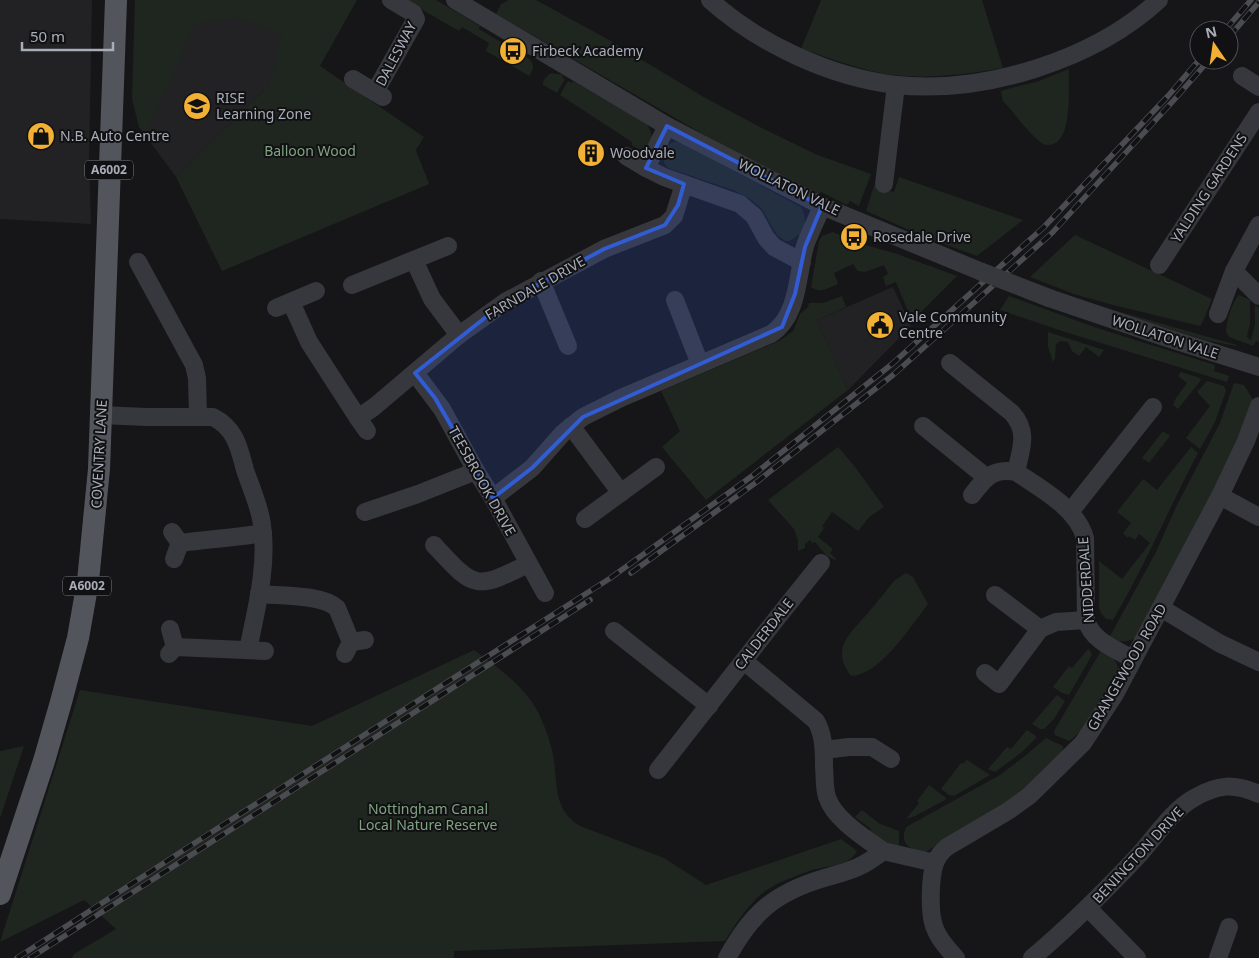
<svg xmlns="http://www.w3.org/2000/svg" width="1259" height="958" font-family="'Noto Sans',sans-serif">
<style>
.built{fill:#222225}
.green{fill:#1e261f}
.lines{fill:none;stroke-linecap:round;stroke-linejoin:round}
.minor{stroke:#37383d;stroke-width:18}
.major{stroke:#53555c;stroke-width:22}
.rail-casing{stroke:#4a4c52;stroke-width:5.5}
.rail{stroke:#111113;stroke-width:4;stroke-dasharray:11;stroke-linecap:butt}
.minor-bridge{stroke:#37383d;stroke-width:18}
.marked{fill:#325cd3;fill-opacity:0.2;stroke:#325cd3;stroke-width:4;stroke-linejoin:round}
.labels{text-anchor:middle;stroke-width:4;stroke-linejoin:round;paint-order:stroke}
.shield{fill:#111113;stroke:#7b7e86;stroke-width:1}
.shield-label{font-size:12px;font-weight:bold;fill:#a8adb8}
.poi-label{font-size:14px;fill:#a8adb8;stroke:#111113;text-anchor:start}
.street-label{font-size:14px;fill:#a8adb8;stroke:#111113}
.park-label{font-size:14px;fill:#7fa381;stroke:#111113}
</style>
<rect width="100%" height="100%" fill="#161618"/>
<g class="built">
<polygon points="0,0 92,0 89,162 91,224 0,219"/>
<polygon points="191,0 292,26 270,84 176,177 139,127 153,76"/>
<polygon points="893,287 911,326 848,390 817,320"/>
</g>
<g class="green">
<polygon points="135,0 357,0 320,66 424,137 416,150 429,184 222,271 176,177 270,84 282,34 237,17 195,25 146,134 139,127 132,99"/>
<path d="M405,0H436L480,26L479,29L509,47V50L516,54L518,52C529,59 539,62 529,76L486,51L489,43L462,27L459,31Z"/>
<polygon points="509,0 536,0 609,40 702,96 758,126 815,154 871,174 859,206 850,201 847,205 821,192 818,195 720,144 496,14 501,4"/>
<path d="M821,0H982L1003,68C967,74 930,79 894,75C864,72 831,58 801,49Z"/>
<path d="M1069,69C1068,86 1073,138 1053,144C1048,146 1043,145 1039,141C1026,130 1015,114 1003,101L1001,92L1003,90L1036,82Z"/>
<path d="M551,73L563,75L562,77L565,79L557,93L543,85C542,80 547,76 551,73Z"/>
<path d="M568,81L572,83L573,81L646,123C654,134 654,144 642,152L632,145V142L560,95Z"/>
<path d="M674,142H680L801,207C807,219 806,225 801,236L798,235L790,241H785L777,235L761,208L750,199L733,190L668,168L664,163V156L661,154L666,145Z"/>
<polygon points="899,177 1023,220 977,256 930,239 866,211 874,186 894,192"/>
<path d="M833,232L862,244L897,254L957,276L916,317L910,316L896,282L886,286L883,277L888,274L884,265L865,272L858,271L853,264L834,273L838,284C828,288 820,294 811,287L819,241L822,236Z"/>
<polygon points="1075,235 1212,299 1203,321 1200,326 1113,305 1074,294 1030,277"/>
<path d="M1239,295L1250,300V323L1247,337L1251,340L1255,324V305L1259,308V342L1256,341L1253,346L1229,337L1226,331C1227,320 1232,302 1239,295Z"/>
<polygon points="842,296 846,307 817,320 848,390 706,500 662,447 680,431 661,391 779,341 793,331 800,314 808,307 809,303 823,303"/>
<polygon points="1009,296 1097,328 1215,365 1214,371 1229,376 1227,382 1062,331 1000,310"/>
<polygon points="1099,306 1237,345 1237,346 1209,341 1099,308"/>
<polygon points="1048,332 1104,350 1099,357 1086,347 1079,356 1072,351 1068,342 1061,341 1056,344 1055,358 1053,362 1048,347"/>
<polygon points="1181,372 1200,378 1201,380 1178,409 1173,405 1176,398 1187,383 1178,376"/>
<polygon points="1207,381 1224,386 1226,391 1215,422 1200,449 1186,438 1210,406 1197,392"/>
<path d="M1234,383L1244,385L1254,401L1226,471L1139,635C1129,643 1121,643 1109,638L1156,552L1177,505L1220,423Z"/>
<polygon points="1163,431 1170,436 1149,463 1142,458"/>
<polygon points="838,447 855,467 884,507 869,517 858,531 832,512 822,526 824,528 818,537 833,549 830,553 836,559 835,560 827,556 815,542 812,543 810,540 805,544 805,548 798,551 798,540 794,529 768,500"/>
<path d="M1191,447L1198,453C1169,508 1145,566 1113,620L1106,619L1101,613L1099,607V561L1122,579L1150,543L1139,534L1135,540L1129,536L1128,538L1123,533L1131,523L1117,512L1143,479L1157,490Z"/>
<path d="M906,573L913,577L928,604C912,625 879,676 851,676C830,648 850,634 868,613C877,602 886,591 895,580Z"/>
<polygon points="1088,649 1091,652 1092,655 1069,695 1062,693 1053,687 1069,666 1072,668"/>
<path d="M1102,649C1112,657 1120,661 1117,674C1103,697 1091,726 1069,741L1055,735L1054,731Z"/>
<path d="M474,650C498,668 525,686 539,714C545,727 550,740 553,754C558,782 552,809 580,826L664,858L706,885L841,839L857,851C850,867 823,866 809,871C793,877 773,884 760,895C746,908 735,925 725,941L454,951V958H72L74,954L116,929L84,900L0,942L80,690L312,726Z"/>
<polygon points="1057,695 1065,701 1054,719 1044,729 1040,729 1032,724"/>
<polygon points="1027,730 1035,735 1036,738 1022,752 998,770 995,772 988,769 1007,747 1011,749"/>
<path d="M1046,738L1063,746V750L1042,774L1023,791L924,853C910,849 899,845 906,827L1000,775L1026,755Z"/>
<polygon points="24,746 0,818 0,751"/>
<polygon points="967,760 990,775 954,796 949,795 941,789 961,763 963,764"/>
<polygon points="929,785 946,798 945,800 915,816 906,819 919,803 917,801"/>
<polygon points="862,810 880,824 899,831 899,845 897,847 891,847 869,833 871,829 855,817"/>
</g>
<g class="lines">
<g class="minor">
<polyline points="455,0 667,126 822,206 982,272"/>
<path d="M710,0C759,44 830,77 896,85C985,94 1094,60 1159,0"/>
<polyline points="1242,76 1259,87"/>
<polyline points="353,79 383,97"/>
<polyline points="375,92 416,19 413,13 391,0"/>
<polyline points="667,126 646,168 664,177 740,204 754,216 766,238 774,247 802,262"/>
<polyline points="626,156 646,168"/>
<polyline points="884,184 896,85"/>
<polyline points="414,260 432,299 459,335"/>
<polyline points="138,262 194,365 197,378 198,416"/>
<polyline points="1159,265 1259,112"/>
<polyline points="1234,271 1259,296"/>
<polyline points="541,281 568,346"/>
<polyline points="352,285 448,246"/>
<polyline points="1049,298 1164,337 1259,367"/>
<polyline points="675,300 700,364"/>
<polyline points="291,302 309,342 358,418 374,407 459,335 505,302 604,249 665,225 674,216 684,184"/>
<polyline points="276,308 316,291"/>
<polyline points="1218,314 1234,271 1259,225"/>
<path d="M950,363L1012,413C1029,432 1021,449 1016,472"/>
<polyline points="415,373 442,409 476,471 493,498 545,593"/>
<path d="M101,415L146,417H213C235,428 239,447 245,470C251,488 260,507 262,525C268,566 256,610 248,650"/>
<polyline points="358,418 367,431"/>
<polyline points="571,426 621,493"/>
<polyline points="923,426 986,477"/>
<path d="M972,495C984,479 993,467 1016,472C1040,488 1077,508 1085,538L1086,620C1092,641 1115,649 1133,659"/>
<polyline points="1220,496 1259,517"/>
<path d="M493,498L532,468L563,433L583,417L621,398L771,334C799,316 797,275 805,246C810,232 817,219 822,206"/>
<polyline points="365,512 418,494 476,471"/>
<polyline points="1070,512 1153,407"/>
<polyline points="585,519 656,467"/>
<polyline points="172,532 180,543 174,559"/>
<path d="M180,543C208,539 235,538 263,533"/>
<path d="M434,545C474,588 474,591 528,564"/>
<path d="M259,594C280,596 321,594 337,608L351,642"/>
<polyline points="995,595 1040,629"/>
<polyline points="1161,608 1219,643 1259,662"/>
<polyline points="614,631 709,706"/>
<polyline points="175,647 265,651"/>
<polyline points="169,654 175,647 170,629"/>
<polyline points="345,654 351,642 365,640"/>
<path d="M744,661L816,721C824,735 824,751 824,767C825,777 824,787 827,797C834,819 865,838 883,851"/>
<polyline points="985,673 999,684 1040,629 1056,622 1086,620"/>
<polyline points="824,750 849,747 872,747 891,759"/>
<polyline points="658,770 781,613 821,563"/>
<polyline points="1088,908 1137,958"/>
<path d="M727,958C751,914 773,894 821,879C848,871 861,869 883,851L935,863"/>
<path d="M956,958C947,948 938,938 934,926C929,911 930,877 935,863C938,856 942,851 947,847L1008,811L1029,796L1083,743L1115,694L1220,496L1246,441L1259,406"/>
<path d="M1032,958C1069,927 1103,893 1136,858C1155,838 1171,811 1194,798C1218,784 1234,783 1259,794"/>
<polyline points="1218,958 1229,927"/>
</g>
<polyline class="major" points="0,894 44,761 61,702 78,638 88,581 99,469 116,0"/>
<g class="rail-casing">
<g id="rail">
<polyline points="1225,30 1251,0"/>
<polyline points="1229,37 1259,2"/>
<polyline points="631,573 758,481 893,375 1052,233 1174,100 1209,60"/>
<polyline points="17,958 204,837 609,579 752,476 892,364 1044,227 1168,96 1199,60"/>
<polyline points="30,958 590,600"/>
</g>
</g>
<use href="#rail" class="rail"/>
<polyline class="minor-bridge" points="982,272 1049,298"/>
</g>
<path class="marked" d="M667,126L822,206L805,247L795,294L782,327L583,417L532,468L493,498L435,398L415,373L505,302L604,249L665,225L678,205L684,184L646,168Z"/>
<defs>
<g id="bus-disc" transform="scale(1.4375)"><circle r="9.5" fill="#f2b134" stroke="#111113"/><path d="M-5-6H5V4H4V6H2V4H-2V6H-4V4H-5ZM-3.5-4V0h7V-4ZM-3.5 1.2v1.5H-2V1.2ZM2 1.2v1.5H3.5V1.2Z" fill="#111"/></g>
<g id="school-disc" transform="scale(1.4375)"><circle r="9.5" fill="#f2b134" stroke="#111113"/><path d="M0-5L7-2L0 1L-7-2ZM-4 1L0 2.5L4 1V4Q0 6-4 4Z" fill="#111"/></g>
<g id="shop-disc" transform="scale(1.4375)"><circle r="9.5" fill="#f2b134" stroke="#111113"/><path d="M-5-2.5h2.3a2.7 3.5 0 0 1 5.4 0H5L5.5 6h-11ZM-1.5-2.5h3a1.5 2.3 0 0 0-3 0Z" fill="#111"/></g>
<g id="building-disc" transform="scale(1.4375)"><circle r="9.5" fill="#f2b134" stroke="#111113"/><path d="M-4-6H4V6H1V3H-1V6H-4ZM-2.5-4.3h1.7v1.8h-1.7ZM.8-4.3h1.7v1.8H.8ZM-2.5-1h1.7V.8h-1.7ZM.8-1h1.7V.8H.8Z" fill="#111"/></g>
<g id="civic-disc" transform="scale(1.4375)"><circle r="9.5" fill="#f2b134" stroke="#111113"/><path d="M-.6-6.5H3V-4.5H.6V-3L4-1V1h2V6H-6V1h2V-1L-.6-3ZM-1.2 2.5V6h2.4V2.5Z" fill="#111"/></g>
</defs>
<g fill-rule="evenodd">
<use href="#bus-disc" x="513" y="51"/>
<use href="#school-disc" x="197" y="106"/>
<use href="#shop-disc" x="41" y="136"/>
<use href="#building-disc" x="591" y="153"/>
<use href="#bus-disc" x="854" y="237"/>
<use href="#civic-disc" x="880" y="325"/>
</g>
<g class="labels">
<g class="shield">
<rect x="85" y="160.5" width="48" height="19" rx="4"/>
<rect x="63" y="576.5" width="48" height="19" rx="4"/>
</g>
<g class="shield-label">
<text x="109" y="174">A6002</text>
<text x="87" y="590">A6002</text>
</g>
<g class="poi-label">
<text x="532" y="56">Firbeck Academy</text>
<text x="216" y="103">RISE<tspan x="216" dy="16">Learning Zone</tspan></text>
<text x="60" y="141">N.B. Auto Centre</text>
<text x="610" y="158">Woodvale</text>
<text x="873" y="242">Rosedale Drive</text>
<text x="899" y="322">Vale Community<tspan x="899" dy="16">Centre</tspan></text>
</g>
<g class="street-label">
<text transform="translate(396 54) rotate(-62)" y="5">DALESWAY</text>
<text transform="translate(789 187) rotate(26)" y="5">WOLLATON VALE</text>
<text transform="translate(1209 188) rotate(-57)" y="5">YALDING GARDENS</text>
<text transform="translate(535 288) rotate(-30)" y="5">FARNDALE DRIVE</text>
<text transform="translate(1165 337) rotate(18)" y="5">WOLLATON VALE</text>
<text transform="translate(99 454) rotate(-87)" y="5">COVENTRY LANE</text>
<text transform="translate(482 481) rotate(61)" y="5">TEESBROOK DRIVE</text>
<text transform="translate(1086 580) rotate(-94)" y="5">NIDDERDALE</text>
<text transform="translate(764 634) rotate(-52)" y="5">CALDERDALE</text>
<text transform="translate(1127 667) rotate(-60)" y="5">GRANGEWOOD ROAD</text>
<text transform="translate(1138 855) rotate(-47)" y="5">BENINGTON DRIVE</text>
</g>
<g class="park-label">
<text x="310" y="156">Balloon Wood</text>
<text x="428" y="814">Nottingham Canal<tspan x="428" dy="16">Local Nature Reserve</tspan></text>
</g>
</g>
<g transform="translate(1214 45) rotate(347)"><circle r="24" fill="#111113" stroke="#4d4f55"/>
<path d="M0-4L9 19L0 12L-9 19Z" fill="#f2b134"/>
<text y="-8" font-size="14" font-weight="bold" text-anchor="middle" fill="#a8adb8">N</text>
</g>
<path d="M22 42v8h91v-8" fill="none" stroke="#a8adb8" stroke-width="2.5"/>
<text x="30" y="42" font-size="15" fill="#a8adb8" stroke="#111113" stroke-width="4" paint-order="stroke">50 m</text>
</svg>
